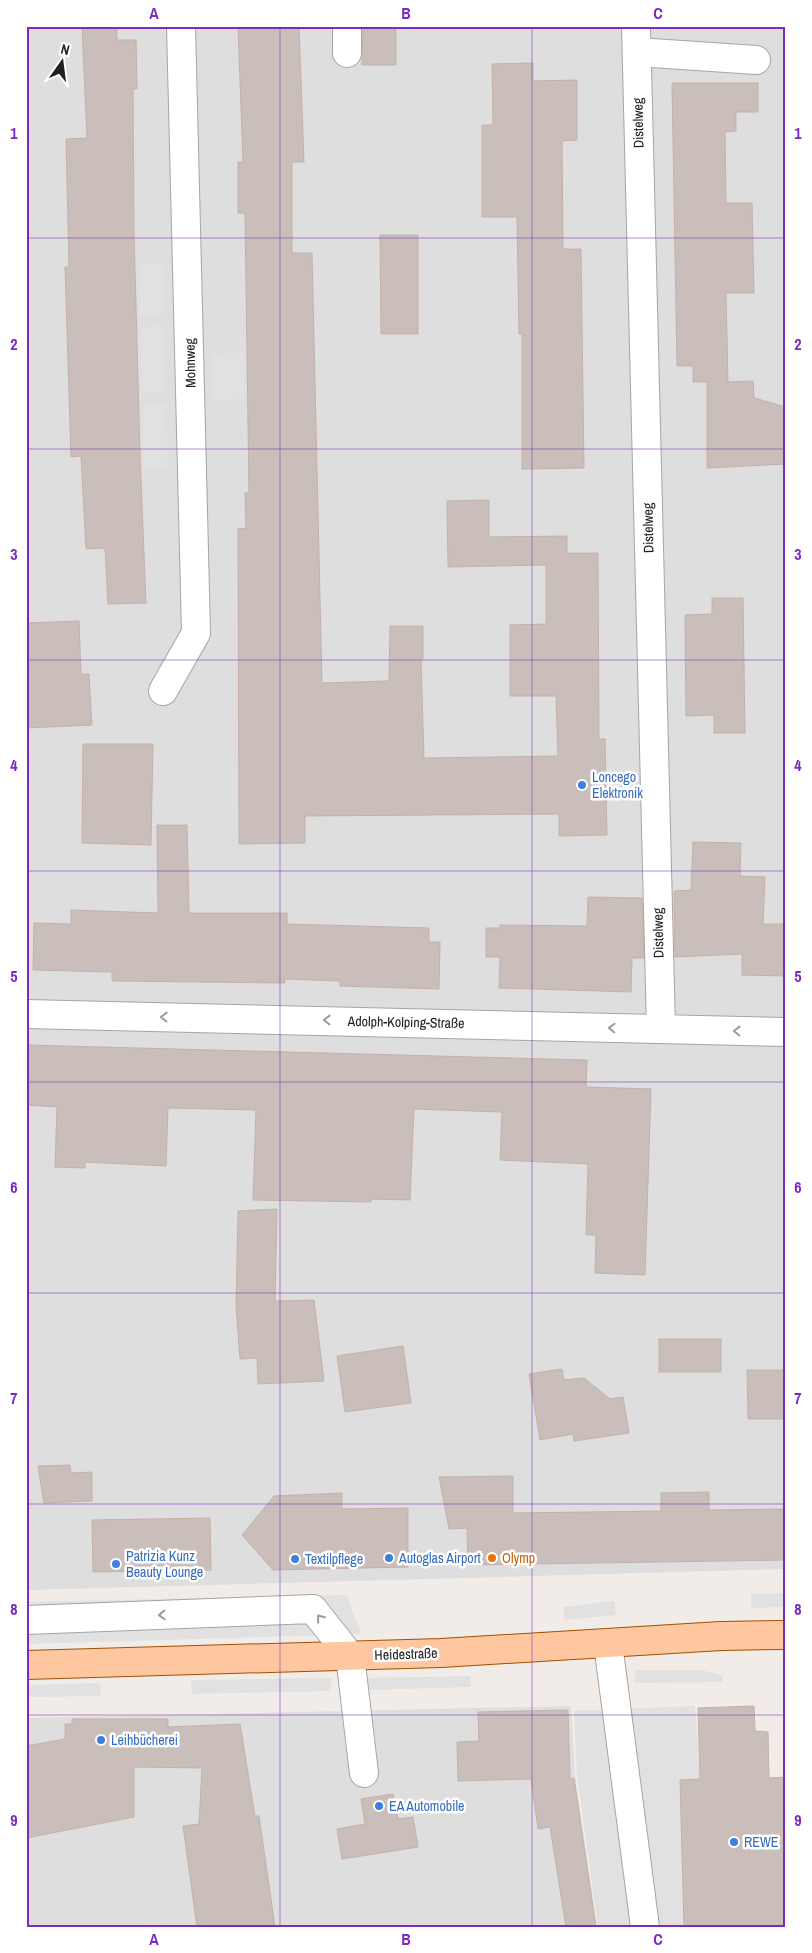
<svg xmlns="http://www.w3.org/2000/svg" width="812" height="1953" font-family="'Archivo Narrow',sans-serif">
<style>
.residential{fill:#dfdede}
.parking{fill:#e1e1e1}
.building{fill:#cabeba;stroke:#c4b1a9}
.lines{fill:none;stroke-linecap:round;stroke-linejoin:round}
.minor-casing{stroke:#a5a5a5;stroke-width:30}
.major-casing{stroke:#9e5100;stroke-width:30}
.minor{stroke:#fff;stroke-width:28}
.major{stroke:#ffc79f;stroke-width:28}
.oneway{stroke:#9b9b9b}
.grid{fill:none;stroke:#7b2cbf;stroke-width:1;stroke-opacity:0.55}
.shop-dot{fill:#3f7fe0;stroke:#fff;stroke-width:2}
.food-dot{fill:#e8710a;stroke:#fff;stroke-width:2}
.labels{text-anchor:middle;stroke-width:5;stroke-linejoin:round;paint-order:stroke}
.street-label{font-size:14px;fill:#212121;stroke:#fff}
.shop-label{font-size:14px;fill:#366cbe;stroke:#fff;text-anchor:start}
.food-label{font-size:14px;fill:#c56008;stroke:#fff;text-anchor:start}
.neatline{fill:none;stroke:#7b2cbf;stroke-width:2}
.grid-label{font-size:16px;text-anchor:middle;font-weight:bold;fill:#7b2cbf}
</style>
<rect width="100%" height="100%" fill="#f1ece7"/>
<g class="residential">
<polygon points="26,26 786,26 786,1569 26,1590"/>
<polygon points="571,1706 575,1776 597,1927 26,1927 26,1718"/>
</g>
<g class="parking">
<polygon points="162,263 164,315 140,315 139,264"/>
<polygon points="164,326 166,392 142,392 141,327"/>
<polygon points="243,353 244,399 212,400 211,354"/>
<polygon points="166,404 167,469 144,470 143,405"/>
<polygon points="786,1593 786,1607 751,1608 751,1594"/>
<polygon points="347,1595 361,1634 26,1644 26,1602"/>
<polygon points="614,1601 616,1615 565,1620 563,1607"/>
<polygon points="635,1670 701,1670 722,1675 722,1682 635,1683"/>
<polygon points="470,1676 471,1687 364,1690 364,1678"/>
<polygon points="331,1678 331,1691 192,1694 191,1680"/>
<polygon points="100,1683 101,1696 26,1697 26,1685"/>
<polygon points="695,1706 700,1779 684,1927 598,1927 577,1775 574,1711"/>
</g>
<g class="building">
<polygon points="82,26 117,26 117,40 136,40 137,89 133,89 134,231 140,455 146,603 108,604 105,548 86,549 81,456 71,457 65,267 69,267 66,139 87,138"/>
<polygon points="238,26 299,26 304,162 292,162 292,253 312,253 322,683 389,681 390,626 423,626 423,659 421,659 424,758 558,756 556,696 510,696 510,625 546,624 546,565 448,567 447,501 489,500 489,537 567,536 567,553 598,553 599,739 605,739 607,835 559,836 559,814 305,816 305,843 239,844 238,529 246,528 245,493 249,493 245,213 238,213 238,162 243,162"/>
<polygon points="363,26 396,26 396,65 362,65"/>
<polygon points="533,63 533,81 577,80 577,140 562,141 563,249 581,249 584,468 522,469 522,334 519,334 517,217 482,217 482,125 493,125 492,64"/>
<polygon points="672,83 758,83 758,112 736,112 736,131 725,132 726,203 752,203 754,293 726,293 728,382 753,381 754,398 786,407 786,464 707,468 707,382 709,382 693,382 693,366 677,366"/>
<polygon points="380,235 418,235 418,334 381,334"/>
<polygon points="712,598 743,598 745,733 714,733 714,715 686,716 685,615 712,614"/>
<polygon points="79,621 81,674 89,674 92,725 26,728 26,623"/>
<polygon points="83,744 153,744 151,845 82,843"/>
<polygon points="157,825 187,825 189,913 287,913 287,924 429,928 429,942 440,942 439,989 340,986 340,981 285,979 285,983 112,981 112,972 33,970 34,923 71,924 71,910 158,913"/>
<polygon points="693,842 741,843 740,876 765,877 763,924 786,924 784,976 742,975 742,954 675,957 674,891 691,890"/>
<polygon points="588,897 642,898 644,958 632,958 631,992 499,988 500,957 486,957 486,928 500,928 500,925 587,926"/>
<polygon points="26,1045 587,1060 586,1087 651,1089 645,1275 595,1273 596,1235 586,1235 588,1164 500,1160 502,1112 414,1109 410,1200 371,1199 371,1202 253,1200 256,1110 168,1108 166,1166 85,1162 85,1168 55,1167 57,1107 26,1105"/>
<polygon points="277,1209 275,1301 314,1300 324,1381 258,1384 257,1358 240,1359 236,1306 238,1211"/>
<rect x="659" y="1339" width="62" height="33"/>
<polygon points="403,1346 411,1403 345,1412 337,1356"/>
<polygon points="562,1369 564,1380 584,1378 610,1399 623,1397 629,1433 574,1441 573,1434 540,1440 529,1374"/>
<polygon points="747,1370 786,1370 786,1419 748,1419"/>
<polygon points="70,1465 71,1473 92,1472 92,1501 44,1503 38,1466"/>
<polygon points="513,1476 513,1513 661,1511 661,1493 709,1492 709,1510 786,1509 786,1560 468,1565 467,1528 449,1529 439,1477"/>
<polygon points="342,1493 342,1509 408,1508 408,1567 273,1570 242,1535 274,1496"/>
<polygon points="210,1518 211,1570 93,1572 92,1520"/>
<polygon points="754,1706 755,1731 768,1732 769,1778 786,1777 786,1927 684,1927 680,1780 700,1779 698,1708"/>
<polygon points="568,1710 570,1779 574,1778 596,1927 566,1927 550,1827 538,1829 531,1779 458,1781 457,1742 479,1741 478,1712"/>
<polygon points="72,1719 168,1719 168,1727 240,1724 255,1816 259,1816 275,1927 197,1927 183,1826 199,1824 202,1768 134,1767 134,1817 26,1838 26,1746 65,1739 65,1724 72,1724"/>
<polygon points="393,1794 398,1819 413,1817 418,1847 342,1859 337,1829 365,1824 361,1799"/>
</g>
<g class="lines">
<g class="minor-casing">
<g id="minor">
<polyline points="636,26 661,1029"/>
<polyline points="637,52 756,60"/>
<polyline points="347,53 347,26"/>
<polyline points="163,691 196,633 181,26"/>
<polyline points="26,1014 786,1032"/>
<polyline points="26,1620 313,1609 350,1656 364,1773"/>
<polyline points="608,1644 645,1927"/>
</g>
</g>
<g class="major-casing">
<polyline id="major" points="26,1665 441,1653 721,1636 786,1635"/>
</g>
<use href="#minor" class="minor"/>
<use href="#major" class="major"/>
</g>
<defs><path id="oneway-chevron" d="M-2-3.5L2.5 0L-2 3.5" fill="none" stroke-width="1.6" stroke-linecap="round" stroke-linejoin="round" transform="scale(1.25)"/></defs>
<g class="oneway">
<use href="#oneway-chevron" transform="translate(164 1017) rotate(-179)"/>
<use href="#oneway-chevron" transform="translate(327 1020) rotate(-179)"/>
<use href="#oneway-chevron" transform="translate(612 1028) rotate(-178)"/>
<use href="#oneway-chevron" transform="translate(737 1031) rotate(-179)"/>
<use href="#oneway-chevron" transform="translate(162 1615) rotate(178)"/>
<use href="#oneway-chevron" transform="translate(320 1618) rotate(-128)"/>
</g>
<path class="grid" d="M280,26V1927M532,26V1927M26,238H786M26,449H786M26,660H786M26,871H786M26,1082H786M26,1293H786M26,1504H786M26,1715H786"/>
<g class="shop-dot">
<circle cx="582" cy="785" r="5"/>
<circle cx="389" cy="1558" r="5"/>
<circle cx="295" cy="1559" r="5"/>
<circle cx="116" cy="1564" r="5"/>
<circle cx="101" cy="1740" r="5"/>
<circle cx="379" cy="1806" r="5"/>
<circle cx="734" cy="1842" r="5"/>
</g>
<circle class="food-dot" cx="492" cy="1558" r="5"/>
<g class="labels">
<g class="street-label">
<text transform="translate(638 123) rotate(-91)" y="5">Distelweg</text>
<text transform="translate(190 363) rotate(-91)" y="5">Mohnweg</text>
<text transform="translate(648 528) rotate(-91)" y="5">Distelweg</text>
<text transform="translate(658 933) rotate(-91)" y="5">Distelweg</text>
<text transform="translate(406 1022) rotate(1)" y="5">Adolph-Kolping-Straße</text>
<text transform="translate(406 1654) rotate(-2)" y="5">Heidestraße</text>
</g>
<g class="shop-label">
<text x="592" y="782">Loncego<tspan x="592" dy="16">Elektronik</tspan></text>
<text x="126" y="1561">Patrizia Kunz<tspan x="126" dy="16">Beauty Lounge</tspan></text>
<text x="399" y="1563">Autoglas Airport</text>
<text x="305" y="1564">Textilpflege</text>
<text x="111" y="1745">Leihbücherei</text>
<text x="389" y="1811">EA Automobile</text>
<text x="744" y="1847">REWE</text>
</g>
<g class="food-label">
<text x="502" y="1563">Olymp</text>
</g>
</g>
<rect width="812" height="1953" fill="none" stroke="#ffffff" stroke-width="55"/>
<g transform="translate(62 62) rotate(14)" stroke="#ffffff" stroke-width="4" paint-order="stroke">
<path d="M0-4L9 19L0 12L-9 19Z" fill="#212121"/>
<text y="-8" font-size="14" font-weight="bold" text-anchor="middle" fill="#212121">N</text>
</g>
<rect x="28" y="28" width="756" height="1898" class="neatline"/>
<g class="grid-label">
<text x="154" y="19">A</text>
<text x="406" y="19">B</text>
<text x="658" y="19">C</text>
<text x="14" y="139">1</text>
<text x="798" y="139">1</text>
<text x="14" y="350">2</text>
<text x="798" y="350">2</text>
<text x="14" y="560">3</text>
<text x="798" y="560">3</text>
<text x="14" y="771">4</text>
<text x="798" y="771">4</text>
<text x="14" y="982">5</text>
<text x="798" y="982">5</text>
<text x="14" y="1193">6</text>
<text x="798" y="1193">6</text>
<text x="14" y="1404">7</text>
<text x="798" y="1404">7</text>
<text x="14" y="1615">8</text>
<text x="798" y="1615">8</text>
<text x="14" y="1826">9</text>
<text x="798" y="1826">9</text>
<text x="154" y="1945">A</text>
<text x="406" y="1945">B</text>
<text x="658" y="1945">C</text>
</g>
</svg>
